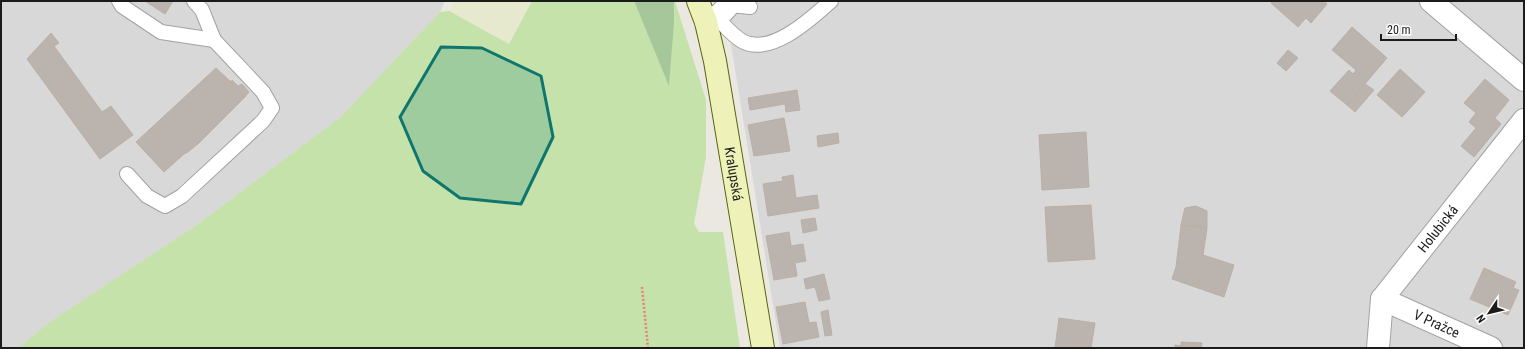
<svg xmlns="http://www.w3.org/2000/svg" width="1525" height="349" font-family="'Roboto Condensed',sans-serif">
<style>
.residential{fill:#d9d8d8}
.farmland{fill:#e6e9cd}
.grass{fill:#c4e2aa}
.forest{fill:#a5c799}
.building{fill:#bbb4ae;stroke:#bbafa5}
.lines{fill:none;stroke-linecap:round;stroke-linejoin:round}
.lane-casing{stroke:#a2a2a2;stroke-width:16}
.street-casing{stroke:#a2a2a2;stroke-width:24}
.secondary-casing{stroke:#59650e;stroke-width:24}
.path{stroke:#ec8271;stroke-width:2.5;stroke-dasharray:2 2;stroke-linecap:butt}
.lane{stroke:#fff;stroke-width:14}
.street{stroke:#fff;stroke-width:22}
.secondary{stroke:#eef2b8;stroke-width:22}
.marked{fill:#0f766e;fill-opacity:0.2;stroke:#0f766e;stroke-width:3;stroke-linejoin:round}
.labels{text-anchor:middle;stroke-width:3;stroke-linejoin:round;paint-order:stroke}
.street-label{font-size:14px;fill:#1b1b1b;stroke:#fff}
</style>
<rect width="100%" height="100%" fill="#ebe8e1"/>
<g class="residential">
<polygon points="1,1 445,1 440,12 342,117 198,224 51,322 18,348 1,348"/>
<polygon points="724,1 1524,1 1524,348 780,348"/>
</g>
<polygon class="farmland" points="454,1 532,1 509,44 449,11"/>
<polygon class="grass" points="532,1 634,1 669,85 674,24 674,1 675,1 706,100 706,157 694,224 699,232 723,232 740,348 18,348 50,322 198,224 341,117 440,12 449,11 509,44"/>
<polygon class="forest" points="634,1 674,1 674,24 669,86"/>
<g class="building">
<polygon points="145,1 173,1 165,14"/>
<polygon points="1273,1 1324,1 1327,4 1311,23 1306,18 1298,27 1271,3"/>
<polygon points="1352,27 1387,58 1347,105 1330,91 1349,70 1353,74 1356,70 1332,50"/>
<polygon points="51,33 59,43 54,46 102,112 111,106 133,135 100,159 27,59"/>
<polygon points="1288,50 1298,58 1286,71 1277,63"/>
<polygon points="216,68 231,82 244,98 199,143 188,152 184,154 164,172 136,142"/>
<polygon points="1400,69 1425,92 1402,117 1377,95"/>
<polygon points="1485,79 1509,100 1495,118 1501,124 1474,157 1461,146 1476,128 1469,122 1476,113 1464,103"/>
<polygon points="232,80 238,86 242,84 249,92 244,98 231,82"/>
<polygon points="1365,84 1374,90 1355,112 1347,105"/>
<polygon points="797,90 800,110 786,112 785,104 750,110 748,98"/>
<polygon points="784,118 790,151 754,156 748,125"/>
<polygon points="1086,132 1089,187 1042,190 1039,135"/>
<polygon points="838,133 839,143 818,147 817,136"/>
<polygon points="793,175 796,198 817,195 819,208 768,216 763,184 783,181 782,177"/>
<polygon points="1091,205 1095,259 1048,262 1045,207"/>
<polygon points="1196,206 1207,211 1207,228 1181,225 1185,208"/>
<polygon points="815,218 817,230 803,233 801,220"/>
<polygon points="1181,225 1207,228 1203,255 1234,265 1224,297 1172,279 1176,267"/>
<polygon points="789,232 791,246 803,244 806,261 795,263 797,276 774,280 766,236"/>
<polygon points="1484,268 1516,282 1513,288 1519,290 1508,315 1470,299"/>
<polygon points="824,274 830,299 819,301 815,287 806,289 804,279"/>
<polygon points="805,302 809,323 816,322 819,337 783,344 776,307"/>
<polygon points="828,310 832,335 825,336 821,312"/>
<polygon points="1059,318 1095,323 1091,348 1055,348"/>
<polygon points="1181,342 1202,343 1201,348 1175,348 1175,345 1181,346"/>
</g>
<g class="lines">
<g class="lane-casing">
<g id="lane">
<polyline points="119,1 122,6 161,32 214,40"/>
<polyline points="730,5 750,7"/>
<path d="M717,18C725,26 732,35 742,41C770,57 811,19 831,1"/>
<polyline points="127,174 147,196 165,206 182,196 263,121 272,108 263,92 214,40 202,10 194,1"/>
</g>
</g>
<g class="street-casing">
<g id="street">
<polyline points="1431,1 1524,80"/>
<path d="M706,22C718,18 724,11 732,1"/>
<path id="s1" d="M1382,299L1491,348"/>
<path id="s2" d="M1378,348L1382,299L1524,120"/>
</g>
</g>
<g class="secondary-casing">
<g id="secondary">
<path id="s3" d="M698,1L706,22L715,61L763,348"/>
</g>
</g>
<polyline class="path" points="642,287 648,348"/>
<use href="#lane" class="lane"/>
<use href="#street" class="street"/>
<use href="#secondary" class="secondary"/>
</g>
<path class="marked" d="M441,47L482,48L541,76L553,137L521,204L460,198L423,171L400,117Z"/>
<g class="labels">
<g class="street-label">
<text dy="5" stroke="none"><textPath href="#s3" startOffset="177">Kralupská</textPath></text>
<text dy="5" stroke="none"><textPath href="#s2" startOffset="139">Holubická</textPath></text>
<text dy="5" stroke="none"><textPath href="#s1" startOffset="60">V Pražce</textPath></text>
</g>
</g>
<rect width="1525" height="349" fill="none" stroke="#1b1b1b" stroke-width="4"/>
<g transform="translate(1489 313) rotate(235)" stroke="#ffffff" stroke-width="3" paint-order="stroke">
<path d="M0-3L7 15L0 10L-7 15Z" fill="#1b1b1b"/>
<text y="-6" font-size="11" font-weight="bold" text-anchor="middle" fill="#1b1b1b">N</text>
</g>
<path d="M1381 34v6h75v-6" fill="none" stroke="#1b1b1b" stroke-width="2"/>
<text x="1387" y="34" font-size="12" fill="#1b1b1b" stroke="#ffffff" stroke-width="3" paint-order="stroke">20 m</text>
</svg>
